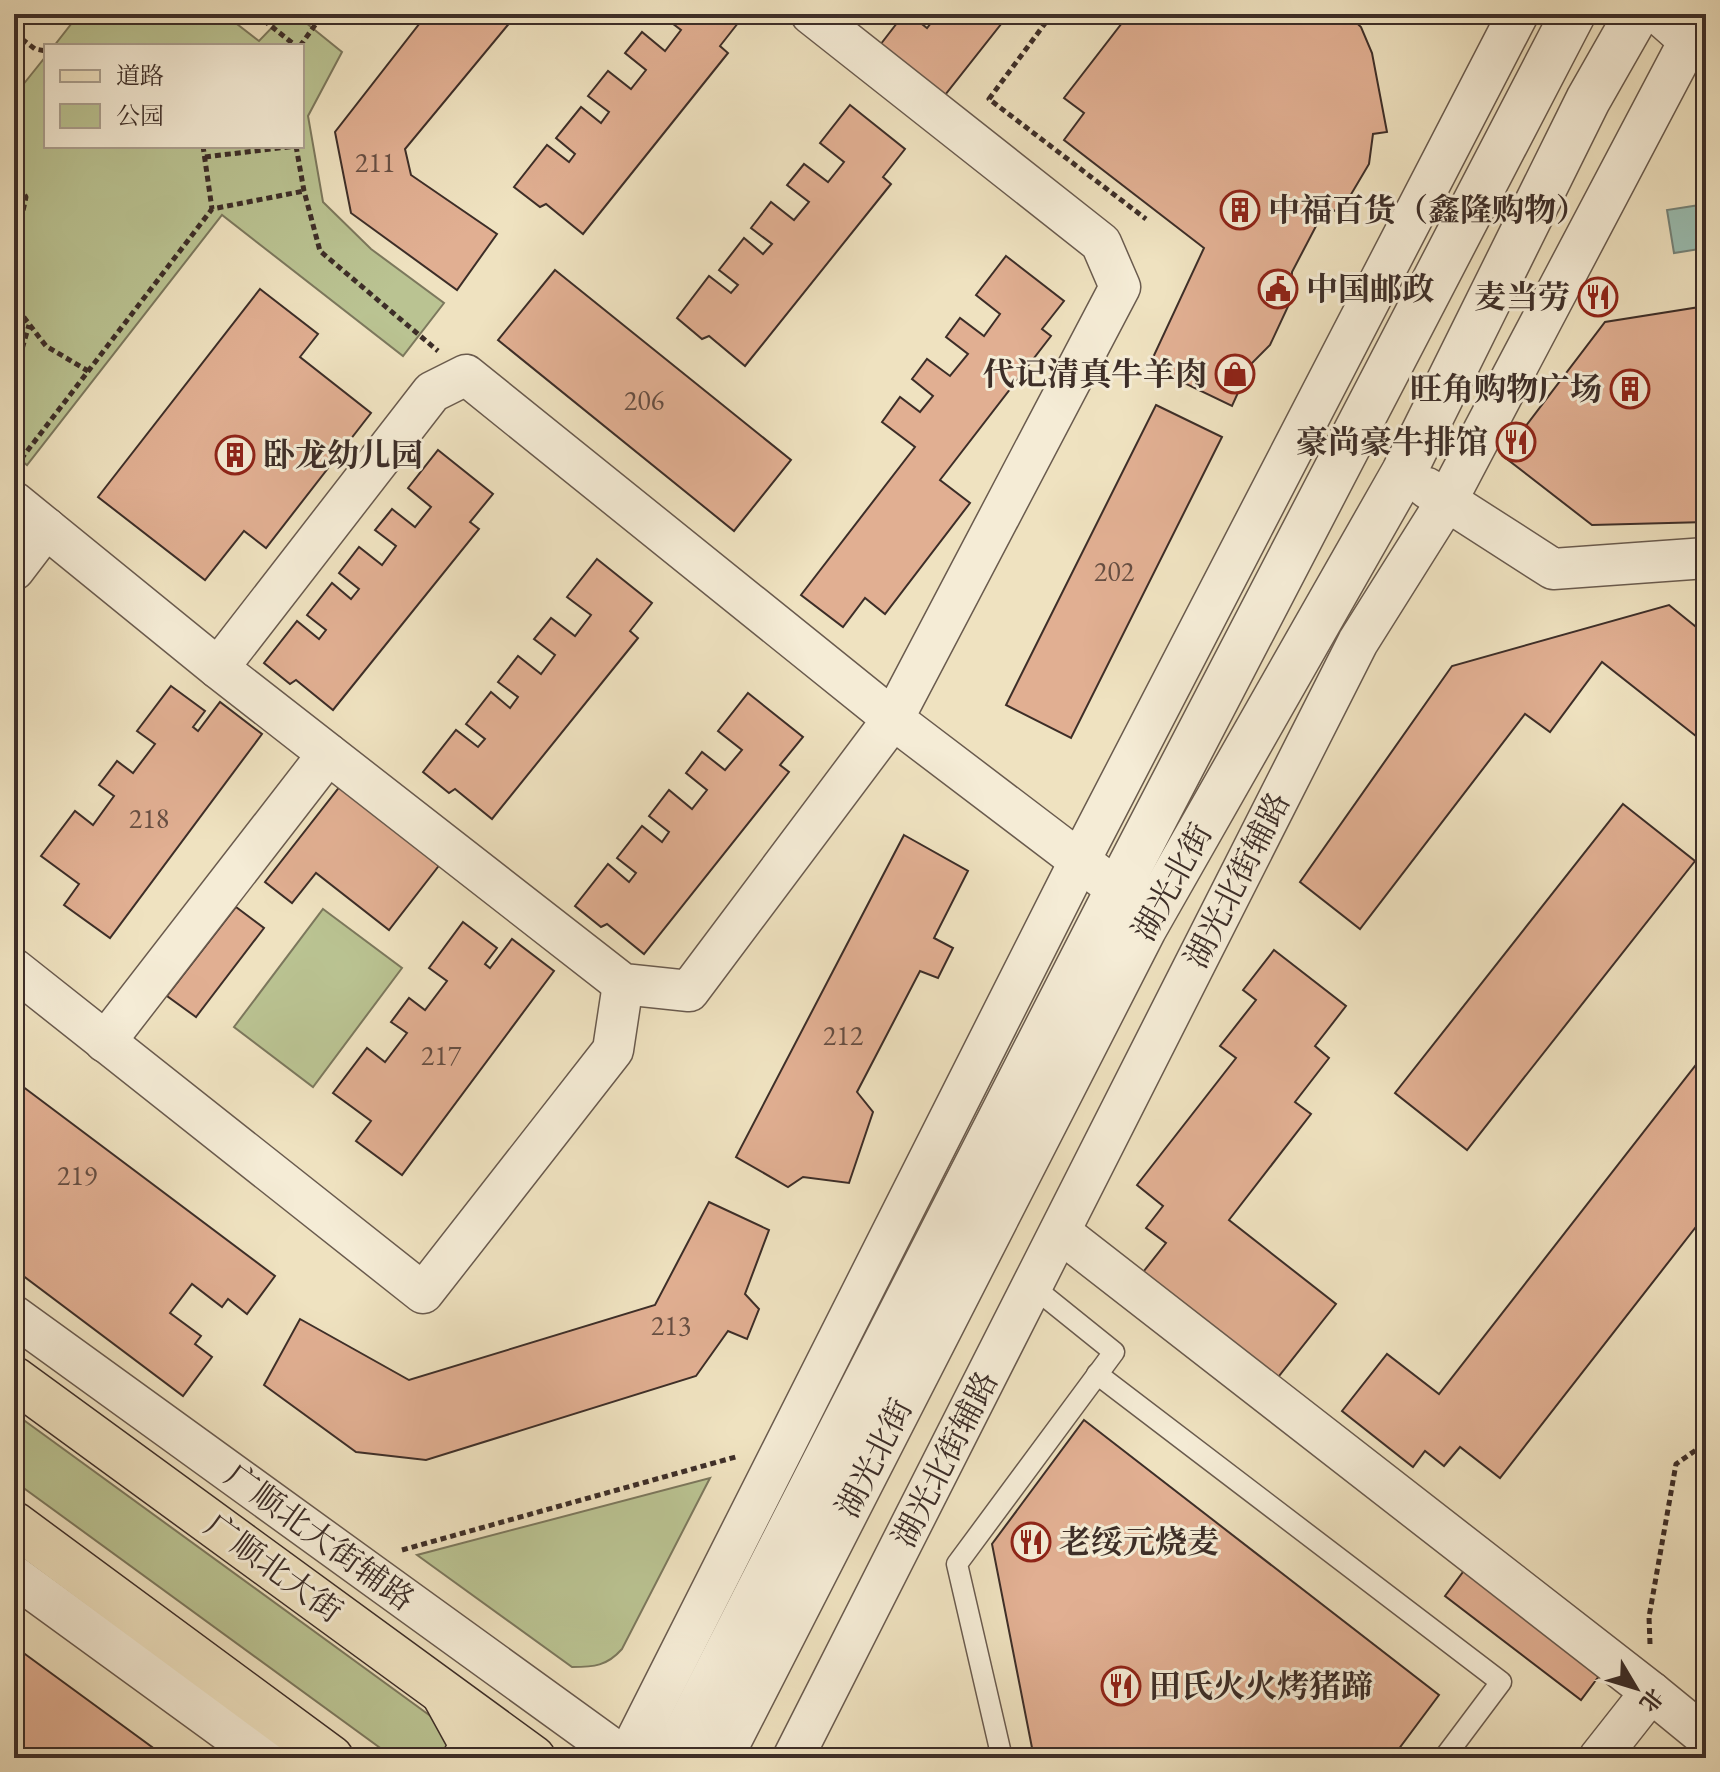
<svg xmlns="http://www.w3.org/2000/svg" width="1720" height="1772" font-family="'EB Garamond','Noto Serif SC',serif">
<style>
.green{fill:#bac392;stroke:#7c785d;stroke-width:2}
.water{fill:#9abeb2;stroke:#75847b;stroke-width:2}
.building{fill:#e1af92;stroke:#3d2e28;stroke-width:2}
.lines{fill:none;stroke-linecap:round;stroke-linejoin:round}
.service-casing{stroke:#6a5b4e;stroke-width:23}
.minor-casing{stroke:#6a5b4e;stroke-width:43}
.tertiary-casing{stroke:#6a5b4e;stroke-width:47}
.primary-casing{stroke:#3d2e28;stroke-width:47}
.path{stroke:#3d2e28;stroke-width:5;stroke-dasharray:6 4;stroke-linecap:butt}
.service{stroke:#f5ecd6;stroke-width:20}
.minor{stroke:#f5ecd6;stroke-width:40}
.tertiary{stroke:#f5ecd6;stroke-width:44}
.primary{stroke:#efe2c0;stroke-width:44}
.labels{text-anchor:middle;stroke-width:6;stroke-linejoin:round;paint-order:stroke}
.number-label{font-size:28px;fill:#664e42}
.poi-label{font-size:32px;font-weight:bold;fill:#3d2e28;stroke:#f5ecd6;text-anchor:start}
.street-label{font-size:32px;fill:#3d2e28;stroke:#f5ecd6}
</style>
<rect width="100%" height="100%" fill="#efe2c0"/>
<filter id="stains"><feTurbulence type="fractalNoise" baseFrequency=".0025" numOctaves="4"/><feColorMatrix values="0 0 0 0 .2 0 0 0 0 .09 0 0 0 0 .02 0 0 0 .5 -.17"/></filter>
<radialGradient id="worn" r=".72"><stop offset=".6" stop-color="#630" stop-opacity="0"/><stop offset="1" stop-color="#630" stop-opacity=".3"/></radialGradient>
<g class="green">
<polygon points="79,14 224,14 259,41 285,14 295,14 342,52 308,116 323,202 371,249 444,303 403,356 222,215 27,465 14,455 14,96 46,56 46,146 302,146 302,46 54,46"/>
<polygon points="323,909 402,968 313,1087 234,1027"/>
<polygon points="14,1413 447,1728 452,1758 394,1758 14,1481"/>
<path d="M710,1478L622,1649C607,1666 594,1667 572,1667L417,1555Z"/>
</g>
<polygon class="water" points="1706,204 1706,248 1674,253 1667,210"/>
<g class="building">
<polygon points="427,14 517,14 405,149 411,175 497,234 457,290 351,213 335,132"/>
<polygon points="660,14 737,14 742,18 720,46 728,53 583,234 546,204 540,207 514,187 547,145 569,162 575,154 556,138 581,107 601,123 609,112 588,96 608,71 631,89 646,70 625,53 642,32 665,51 681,30"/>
<polygon points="904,14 909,14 927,28 935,18 930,14 1009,14 941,100 877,49"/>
<polygon points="1129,14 1347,14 1361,27 1372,53 1387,132 1373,134 1369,164 1340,213 1326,207 1292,272 1291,300 1270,345 1251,364 1232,406 1149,366 1204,248 1064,140 1084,113 1064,98"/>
<polygon points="850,105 905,149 883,177 891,184 745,366 709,336 702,339 677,318 709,276 731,293 738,285 719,270 744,238 763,254 772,244 751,228 771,202 794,220 809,202 787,185 804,164 828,182 844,162 820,143"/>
<polygon points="1006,256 1064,301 1042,329 1051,336 940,480 970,503 885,614 865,598 843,627 801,595 915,447 882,422 900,397 920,412 933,396 912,379 927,359 950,376 968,354 946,337 960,318 984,336 1000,314 976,295"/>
<polygon points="555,270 791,460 734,531 498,340"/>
<polygon points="260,289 318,334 300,357 371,413 266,548 244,531 205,580 98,497"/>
<polygon points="1706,306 1706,522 1592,525 1503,456 1605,322"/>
<polygon points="1156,405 1222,437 1071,738 1006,705"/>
<polygon points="438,450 493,494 470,522 479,529 333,710 296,680 290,684 264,663 297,621 319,639 326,630 307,615 332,583 351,599 359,589 339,573 359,547 382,565 396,546 375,530 392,509 415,527 431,507 408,488"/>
<polygon points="597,559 652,603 630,631 638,638 492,819 455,789 449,793 423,772 456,730 478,747 485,739 466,724 491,692 510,708 518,697 498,682 518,656 541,674 555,655 534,639 551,618 575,636 591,615 567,597"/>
<polygon points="1669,605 1706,635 1706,744 1602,662 1550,732 1525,714 1360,929 1300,882 1452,666"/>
<polygon points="171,686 205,711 193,727 198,731 220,702 262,734 110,938 64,905 79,884 41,856 75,811 93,825 114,796 99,785 117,761 133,773 155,744 137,731"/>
<polygon points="748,693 803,737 780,765 789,772 644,954 607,924 601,927 575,906 608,864 629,882 636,873 617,858 642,826 662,842 669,832 649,816 669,790 692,809 707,790 686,773 702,752 725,770 742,750 718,731"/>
<polygon points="341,785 441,863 389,930 316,873 292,903 265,882"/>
<polygon points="1623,804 1695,861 1467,1150 1395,1093"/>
<polygon points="904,835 968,871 934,938 953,948 938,978 920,971 857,1092 873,1112 849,1183 803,1177 788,1187 736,1157"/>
<polygon points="236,907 264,928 196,1017 167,996"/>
<polygon points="463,922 497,948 485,964 490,968 512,939 554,971 402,1175 356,1141 371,1121 333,1093 367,1048 385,1062 407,1033 391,1022 409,998 425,1010 447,981 429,968"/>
<polygon points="1274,950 1346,1006 1315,1046 1329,1058 1295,1102 1311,1114 1229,1220 1336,1304 1275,1381 1140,1276 1166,1243 1146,1228 1163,1206 1137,1185 1236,1058 1220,1046 1256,1000 1243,990"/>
<polygon points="1706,1052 1706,1214 1500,1478 1460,1447 1444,1466 1425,1451 1413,1467 1342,1411 1387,1354 1439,1394"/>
<polygon points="14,1080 275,1276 247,1314 228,1299 222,1307 192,1284 170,1313 201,1336 195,1344 212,1357 183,1396 14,1269"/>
<polygon points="709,1202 769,1230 745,1294 759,1309 747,1339 728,1331 696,1376 426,1460 356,1452 264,1385 300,1319 409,1380 655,1305"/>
<polygon points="1084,1420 1439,1695 1392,1758 1034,1758 992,1544"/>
<polygon points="1466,1568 1602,1672 1581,1700 1445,1596"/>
<polygon points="14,1646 167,1758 14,1758"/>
</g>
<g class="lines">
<g class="service-casing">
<g id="service">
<polyline points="1097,1374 1501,1682 1444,1758"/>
<polyline points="1002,1758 957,1564 1114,1352 1032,1286"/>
</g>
</g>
<g class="minor-casing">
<g id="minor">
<polyline points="811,14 1101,243 1120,287 893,719 689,991 623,984 218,668 432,392 466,375 893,719 1143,909"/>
<polyline points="1427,488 1553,569 1706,558"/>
<polyline points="14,502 218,668"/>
<polyline points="14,570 46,528"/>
<polyline points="14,969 423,1293 613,1050 623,984"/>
<polyline points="105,1042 328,754"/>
<polyline points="1060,1232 1651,1692"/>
<polyline points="14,1316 625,1758"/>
<polyline points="14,1576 264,1758"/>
<polyline points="627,1758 1079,862 1518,14"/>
<polyline points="793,1758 1358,642 1446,502 1690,39 1706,16"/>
<polyline points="1599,1758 1651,1692 1706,1737"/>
</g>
</g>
<g class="tertiary-casing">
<g id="tertiary">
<polyline points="1662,14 1706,53"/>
<polyline points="673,1758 1117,891 1573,14"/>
<polyline points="720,1758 1144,929 1404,472 1588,100 1637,14"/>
</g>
</g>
<g class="primary-casing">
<g id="primary">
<polyline points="14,1379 533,1758"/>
<polyline points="14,1524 331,1758"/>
<polyline points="446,1698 473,1747 465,1758"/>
</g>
</g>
<g class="path">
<polyline points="256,14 296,46"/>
<polyline points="1052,14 989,99 1146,219"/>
<polyline points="212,21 217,14"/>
<polyline points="14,33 35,49 46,51"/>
<polyline points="300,46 323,14"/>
<polyline points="203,146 212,209"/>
<polyline points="296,146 304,191 320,251 438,351"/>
<polyline points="205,157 296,146"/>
<polyline points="14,178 26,197 14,252"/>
<polyline points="14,269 19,311 46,346 88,371"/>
<polyline points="14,377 29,325"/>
<polyline points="15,467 212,209 304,191"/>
<polyline points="402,1550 739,1456"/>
<polyline points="1650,1644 1649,1617 1676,1464 1706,1443"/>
</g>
<use href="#service" class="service"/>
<use href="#minor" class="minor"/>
<use href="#tertiary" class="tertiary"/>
<use href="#primary" class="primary"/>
</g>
<defs>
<g id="building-ring" transform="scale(2)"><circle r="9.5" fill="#f5ecd6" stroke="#8f2418" stroke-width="1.5"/><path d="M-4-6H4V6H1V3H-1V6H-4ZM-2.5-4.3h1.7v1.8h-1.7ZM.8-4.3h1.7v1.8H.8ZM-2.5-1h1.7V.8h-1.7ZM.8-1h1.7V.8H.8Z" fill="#8f2418"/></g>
<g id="civic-ring" transform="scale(2)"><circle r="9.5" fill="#f5ecd6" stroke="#8f2418" stroke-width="1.5"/><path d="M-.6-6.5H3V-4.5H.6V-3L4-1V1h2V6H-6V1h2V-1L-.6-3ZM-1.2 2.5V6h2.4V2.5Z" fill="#8f2418"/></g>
<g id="restaurant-ring" transform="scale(2)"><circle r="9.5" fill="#f5ecd6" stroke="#8f2418" stroke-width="1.5"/><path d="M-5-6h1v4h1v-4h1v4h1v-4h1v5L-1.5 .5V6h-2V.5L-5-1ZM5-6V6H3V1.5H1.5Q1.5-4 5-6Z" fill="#8f2418"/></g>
<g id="shop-ring" transform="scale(2)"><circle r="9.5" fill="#f5ecd6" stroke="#8f2418" stroke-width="1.5"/><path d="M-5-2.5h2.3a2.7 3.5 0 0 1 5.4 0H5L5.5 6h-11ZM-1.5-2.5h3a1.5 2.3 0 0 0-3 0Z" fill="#8f2418"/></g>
</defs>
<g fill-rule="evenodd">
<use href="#building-ring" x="1240" y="210"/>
<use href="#civic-ring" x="1278" y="289"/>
<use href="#restaurant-ring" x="1598" y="297"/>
<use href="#shop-ring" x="1235" y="374"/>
<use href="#building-ring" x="1630" y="389"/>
<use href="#restaurant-ring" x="1516" y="442"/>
<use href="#building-ring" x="235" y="455"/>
<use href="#restaurant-ring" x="1031" y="1542"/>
<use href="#restaurant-ring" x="1121" y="1686"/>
</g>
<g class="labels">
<g class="number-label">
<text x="375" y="172">211</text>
<text x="644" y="410">206</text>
<text x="1114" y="581">202</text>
<text x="149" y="828">218</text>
<text x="843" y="1045">212</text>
<text x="441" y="1065">217</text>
<text x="77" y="1185">219</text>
<text x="671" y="1335">213</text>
</g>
<g class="poi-label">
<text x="1268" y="221">中福百货（鑫隆购物）</text>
<text x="1306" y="300">中国邮政</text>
<text x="1570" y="308" text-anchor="end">麦当劳</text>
<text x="1207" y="385" text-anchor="end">代记清真牛羊肉</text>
<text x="1602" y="400" text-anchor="end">旺角购物广场</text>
<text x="1488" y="453" text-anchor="end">豪尚豪牛排馆</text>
<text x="263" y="466">卧龙幼儿园</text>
<text x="1059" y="1553">老绥元烧麦</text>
<text x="1149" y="1697">田氏火火烤猪蹄</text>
</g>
<g class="street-label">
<text transform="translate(1237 880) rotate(-63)" y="11">湖光北街辅路</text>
<text transform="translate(1172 882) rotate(-61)" y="11">湖光北街</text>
<text transform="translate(874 1458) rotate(-63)" y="11">湖光北街</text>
<text transform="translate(945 1459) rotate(-63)" y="11">湖光北街辅路</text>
<text transform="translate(320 1537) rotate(36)" y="11">广顺北大街辅路</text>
<text transform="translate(274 1568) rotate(36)" y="11">广顺北大街</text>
</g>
</g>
<rect width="1720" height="1772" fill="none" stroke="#efe2c0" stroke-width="48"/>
<rect x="16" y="16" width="1688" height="1740" fill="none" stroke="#3d2e28" stroke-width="4"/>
<rect x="24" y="24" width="1672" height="1724" fill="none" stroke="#3d2e28" stroke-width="2"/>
<rect x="44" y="44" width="260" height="104" fill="#f5ecd6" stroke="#aba090" stroke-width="2"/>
<rect x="60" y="70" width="40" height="12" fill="#efe2c0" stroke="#aba090" stroke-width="2"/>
<text x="116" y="84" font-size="24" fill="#3d2e28">道路</text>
<rect x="60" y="104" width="40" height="24" fill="#bac392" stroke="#aba090" stroke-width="2"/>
<text x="116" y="124" font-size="24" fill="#3d2e28">公园</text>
<g transform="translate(1636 1688) rotate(128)" stroke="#f5ecd6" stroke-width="6" paint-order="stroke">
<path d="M0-6L14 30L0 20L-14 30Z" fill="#3d2e28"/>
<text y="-12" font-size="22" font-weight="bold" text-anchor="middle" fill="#3d2e28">北</text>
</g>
<rect width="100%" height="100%" filter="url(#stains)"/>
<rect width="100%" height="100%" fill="url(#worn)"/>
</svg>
